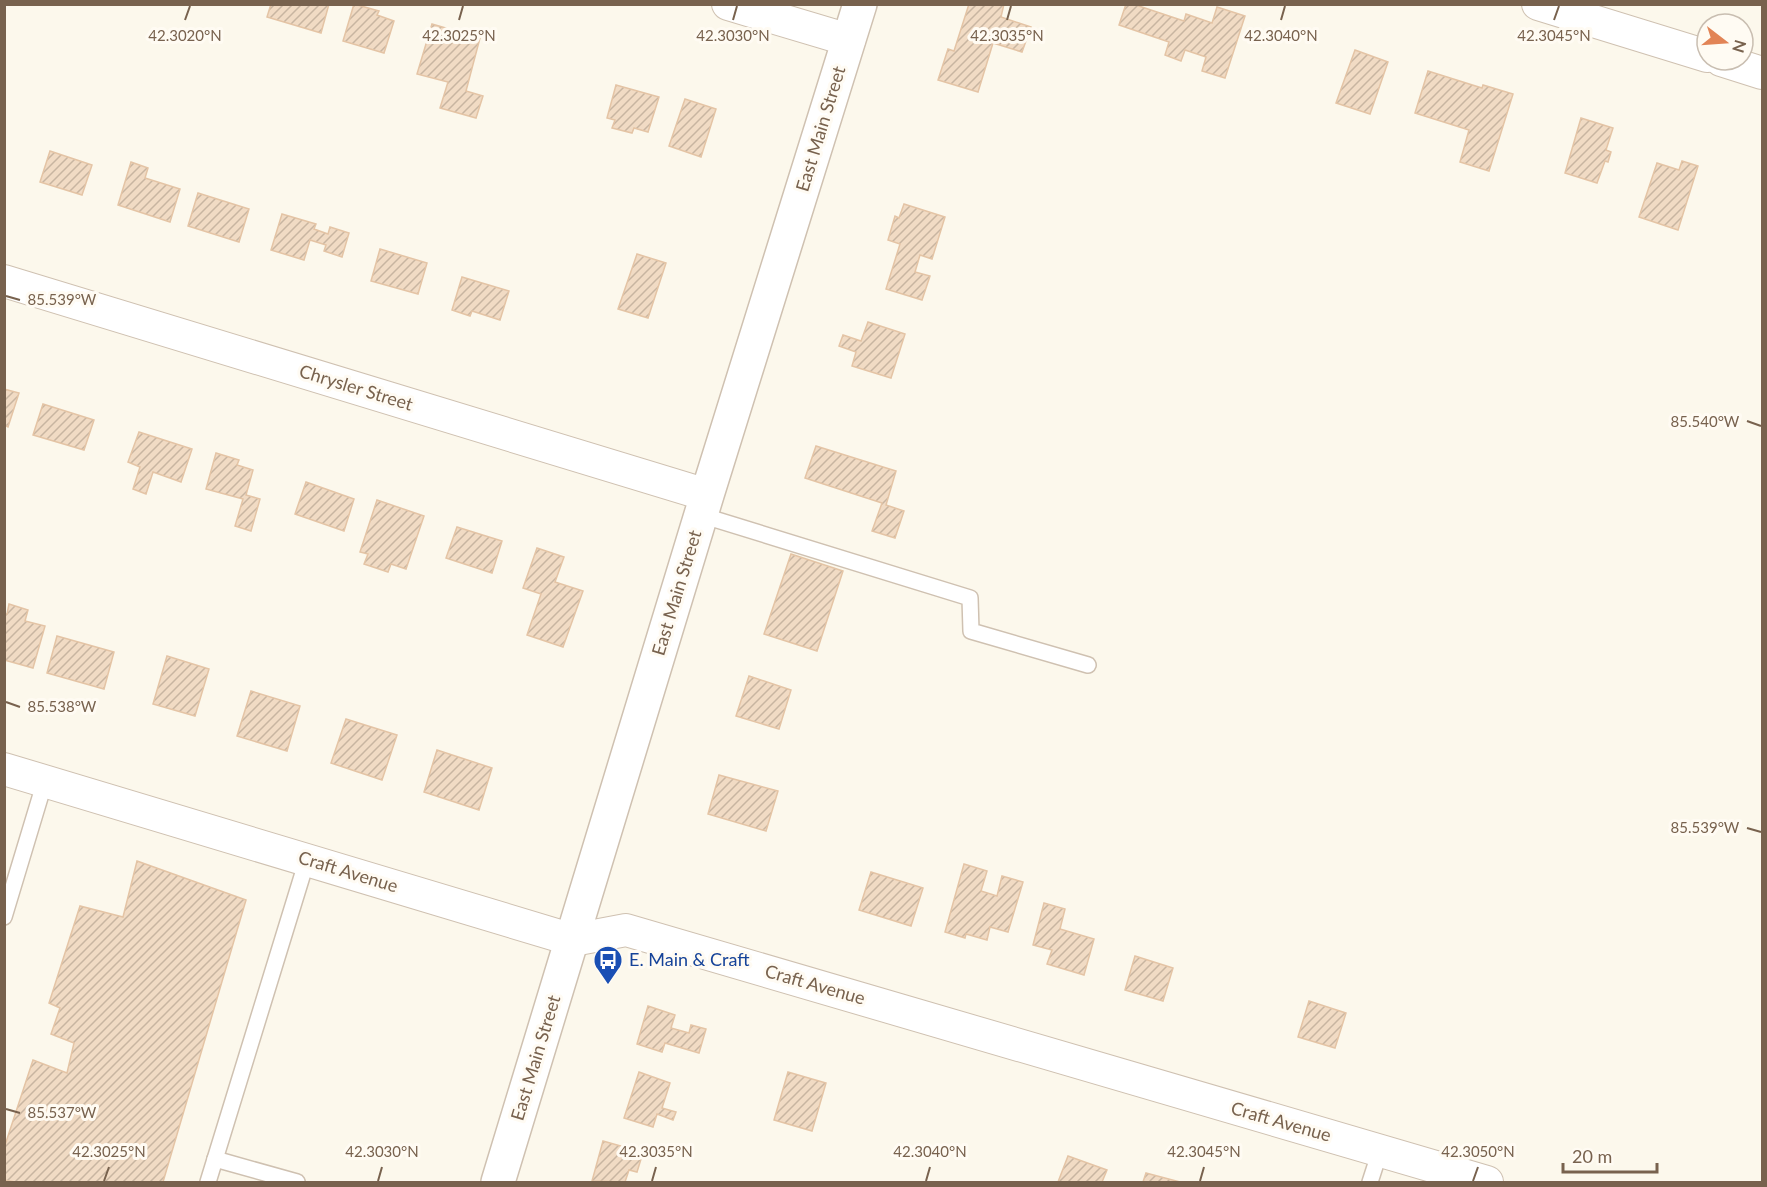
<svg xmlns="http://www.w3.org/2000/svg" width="1767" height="1187" font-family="Lato,sans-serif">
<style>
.building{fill:url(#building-hatch);stroke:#e4c4a5;stroke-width:1.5}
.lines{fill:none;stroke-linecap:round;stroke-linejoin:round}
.service-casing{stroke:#cfc1b1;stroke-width:18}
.minor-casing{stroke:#cfc1b1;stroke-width:34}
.tertiary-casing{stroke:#cfc1b1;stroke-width:36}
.service{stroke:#fff;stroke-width:15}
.minor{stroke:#fff;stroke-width:32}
.tertiary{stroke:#fff;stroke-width:33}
.ticks{fill:none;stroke:#78624e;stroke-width:2}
.labels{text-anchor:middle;stroke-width:6;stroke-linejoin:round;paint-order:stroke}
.street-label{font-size:18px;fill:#78624e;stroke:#fffbf3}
.transit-label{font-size:18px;fill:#164399;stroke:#fffbf3;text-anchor:start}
.ticks-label{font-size:15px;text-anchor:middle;fill:#78624e;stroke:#fffbf3;stroke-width:6;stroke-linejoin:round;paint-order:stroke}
</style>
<defs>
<pattern id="building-hatch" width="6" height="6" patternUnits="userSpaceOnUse" patternTransform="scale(1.5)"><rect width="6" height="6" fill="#f1dbc4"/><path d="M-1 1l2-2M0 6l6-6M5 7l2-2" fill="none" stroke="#c8b5a1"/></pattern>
</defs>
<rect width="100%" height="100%" fill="#fcf8ec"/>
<g class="building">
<polygon points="271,4 329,4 321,33 267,17"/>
<polygon points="354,4 379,11 377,15 394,21 384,53 343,41"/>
<polygon points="969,4 1004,4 1001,17 1031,27 1022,52 993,43 978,92 938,80 948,49 954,51"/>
<polygon points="1126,4 1133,4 1184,21 1186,14 1212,23 1217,7 1245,16 1225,78 1202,71 1206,57 1185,50 1181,61 1165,55 1169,42 1119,25"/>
<polygon points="432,24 480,38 466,91 483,96 476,118 440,108 448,82 417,74"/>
<polygon points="1355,50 1388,62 1370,114 1336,103"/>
<polygon points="1428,71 1482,88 1483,85 1513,94 1489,171 1460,162 1469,130 1415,113"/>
<polygon points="616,85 659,97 648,132 634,128 632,133 612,128 615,120 607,118"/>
<polygon points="685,99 716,109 701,157 669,146"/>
<polygon points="1581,118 1613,128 1606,150 1611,152 1608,162 1605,161 1597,183 1565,173"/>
<polygon points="50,151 92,165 82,195 40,182"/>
<polygon points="1682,161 1698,166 1678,230 1639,217 1657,163 1679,170"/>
<polygon points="131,162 148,168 145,178 180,189 170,222 118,205"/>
<polygon points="198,193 249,209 239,242 188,226"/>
<polygon points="904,204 945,217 932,259 920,255 915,272 930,276 922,300 886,289 900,244 888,240 895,216 899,218"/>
<polygon points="282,214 316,224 314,229 328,234 330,227 349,233 342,257 324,251 326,245 310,240 304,260 271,250"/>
<polygon points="380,249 427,263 418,294 371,281"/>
<polygon points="637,254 666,263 648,318 618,309"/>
<polygon points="462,277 509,291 500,320 472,311 470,316 452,310"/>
<polygon points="868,322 905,334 891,378 852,366 856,352 839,346 843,335 861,341"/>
<polygon points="4,389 19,393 8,427 4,425"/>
<polygon points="43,404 94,420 84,450 33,435"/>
<polygon points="139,432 192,449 181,482 153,472 146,494 133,489 140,467 128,462"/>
<polygon points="816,446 896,471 886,505 904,511 895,538 872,531 882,503 805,478"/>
<polygon points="216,453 239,460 237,465 253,470 246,495 260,499 251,531 235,526 243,499 206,489"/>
<polygon points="306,482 354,499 344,531 295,514"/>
<polygon points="377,500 424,516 406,569 391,564 388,572 364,564 368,554 360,552"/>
<polygon points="457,527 502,541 492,573 446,558"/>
<polygon points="537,548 564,557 555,582 583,591 563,647 527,635 541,594 523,588"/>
<polygon points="791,554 843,571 817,651 764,634"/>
<polygon points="9,604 28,610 25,621 45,626 33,668 4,660 4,613 7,614"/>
<polygon points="57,636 114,652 104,689 47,673"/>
<polygon points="167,656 209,669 195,716 153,704"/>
<polygon points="749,676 791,690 779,729 736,716"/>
<polygon points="251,691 300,706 287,751 237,736"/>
<polygon points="346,719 397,735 382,780 331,763"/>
<polygon points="437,750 492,768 479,810 424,792"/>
<polygon points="719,775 778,791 766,831 708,814"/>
<polygon points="137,861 246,900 163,1182 15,1182 4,1180 4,1148 33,1060 67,1073 74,1043 51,1034 60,1008 49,1003 80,906 123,917"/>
<polygon points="964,864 987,871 981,891 997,896 1002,876 1023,882 1008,932 990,927 987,940 966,934 965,938 945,932"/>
<polygon points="871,872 923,888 911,926 859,910"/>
<polygon points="1044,903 1065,909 1060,929 1094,939 1084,975 1047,964 1052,950 1033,945"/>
<polygon points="1135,956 1173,968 1163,1001 1125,990"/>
<polygon points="1309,1001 1346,1013 1335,1048 1298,1037"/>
<polygon points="648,1006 675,1015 671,1028 689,1033 691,1025 706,1029 699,1053 665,1043 662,1052 637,1044"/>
<polygon points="639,1072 670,1083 662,1108 676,1112 673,1120 657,1114 653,1127 624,1118"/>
<polygon points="788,1072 826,1083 812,1131 774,1120"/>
<polygon points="603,1141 635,1150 633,1157 641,1159 637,1172 629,1170 625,1182 592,1181"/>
<polygon points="1068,1156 1107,1170 1102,1182 1058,1182"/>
<polygon points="1146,1173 1180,1182 1143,1182"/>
</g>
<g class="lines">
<g class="service-casing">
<g id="service">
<polyline points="701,515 970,598 971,631 1088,665"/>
<polyline points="4,917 45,781"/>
<polyline points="215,1159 297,1182"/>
<polyline points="208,1182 307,860"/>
<polyline points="1370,1182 1380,1151"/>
</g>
</g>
<g class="minor-casing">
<g id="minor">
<polyline points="728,4 849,40"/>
<polyline points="1538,4 1707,56"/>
<polyline points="1721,60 1762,73"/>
<polyline points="4,281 707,495"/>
<polyline points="4,769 573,940 626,930 1487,1182"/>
</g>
</g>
<g class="tertiary-casing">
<polyline id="tertiary" points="498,1182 707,495 860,4"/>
</g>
<use href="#service" class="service"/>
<use href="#minor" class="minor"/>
<use href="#tertiary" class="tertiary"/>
</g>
<path class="ticks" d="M185,20L190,6M459,20L463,6M733,20L737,6M1007,20L1011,6M1281,20L1285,6M1554,20L1559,6M6,296L20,300M1747,421L1761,426M6,702L20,707M1747,828L1761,832M6,1109L20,1113M104,1181L109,1167M378,1181L382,1167M652,1181L656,1167M926,1181L930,1167M1200,1181L1204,1167M1473,1181L1478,1167"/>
<defs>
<g id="bus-pin" transform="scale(1.5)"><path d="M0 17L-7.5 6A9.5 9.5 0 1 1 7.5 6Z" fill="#1a4fb4" stroke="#fffbf3"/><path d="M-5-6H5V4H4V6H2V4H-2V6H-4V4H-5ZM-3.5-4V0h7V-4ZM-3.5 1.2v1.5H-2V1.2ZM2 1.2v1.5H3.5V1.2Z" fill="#fff"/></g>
</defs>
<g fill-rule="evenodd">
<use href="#bus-pin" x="608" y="960"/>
</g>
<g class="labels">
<g class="street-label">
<text transform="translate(821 129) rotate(-73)" y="6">East Main Street</text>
<text transform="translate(356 388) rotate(17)" y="6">Chrysler Street</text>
<text transform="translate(677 593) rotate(-73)" y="6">East Main Street</text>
<text transform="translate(348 872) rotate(17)" y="6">Craft Avenue</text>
<text transform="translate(815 985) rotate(16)" y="6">Craft Avenue</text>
<text transform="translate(536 1058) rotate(-73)" y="6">East Main Street</text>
<text transform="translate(1281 1122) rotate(16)" y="6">Craft Avenue</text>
</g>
<g class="transit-label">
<text x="629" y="966">E. Main &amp; Craft</text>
</g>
</g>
<g class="ticks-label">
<text x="185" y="41">42.3020°N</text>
<text x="459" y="41">42.3025°N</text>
<text x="733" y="41">42.3030°N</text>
<text x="1007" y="41">42.3035°N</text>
<text x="1281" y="41">42.3040°N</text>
<text x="1554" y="41">42.3045°N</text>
<text x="62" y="305">85.539°W</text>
<text x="1705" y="427">85.540°W</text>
<text x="62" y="712">85.538°W</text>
<text x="1705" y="833">85.539°W</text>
<text x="62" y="1118">85.537°W</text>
<text x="109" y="1157">42.3025°N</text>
<text x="382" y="1157">42.3030°N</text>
<text x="656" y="1157">42.3035°N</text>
<text x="930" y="1157">42.3040°N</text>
<text x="1204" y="1157">42.3045°N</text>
<text x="1478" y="1157">42.3050°N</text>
</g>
<rect width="1767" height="1187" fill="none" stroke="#78624e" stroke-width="12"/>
<g transform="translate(1725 42) rotate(107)"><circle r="28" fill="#fffbf3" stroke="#c9beb1" stroke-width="1.5"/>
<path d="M0-4.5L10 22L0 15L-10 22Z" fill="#e28456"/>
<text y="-9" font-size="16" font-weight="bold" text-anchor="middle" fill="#78624e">N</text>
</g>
<path d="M1563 1163v9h94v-9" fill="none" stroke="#78624e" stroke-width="3"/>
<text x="1572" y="1163" font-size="18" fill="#78624e" stroke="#fffbf3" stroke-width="4.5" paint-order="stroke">20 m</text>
</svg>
